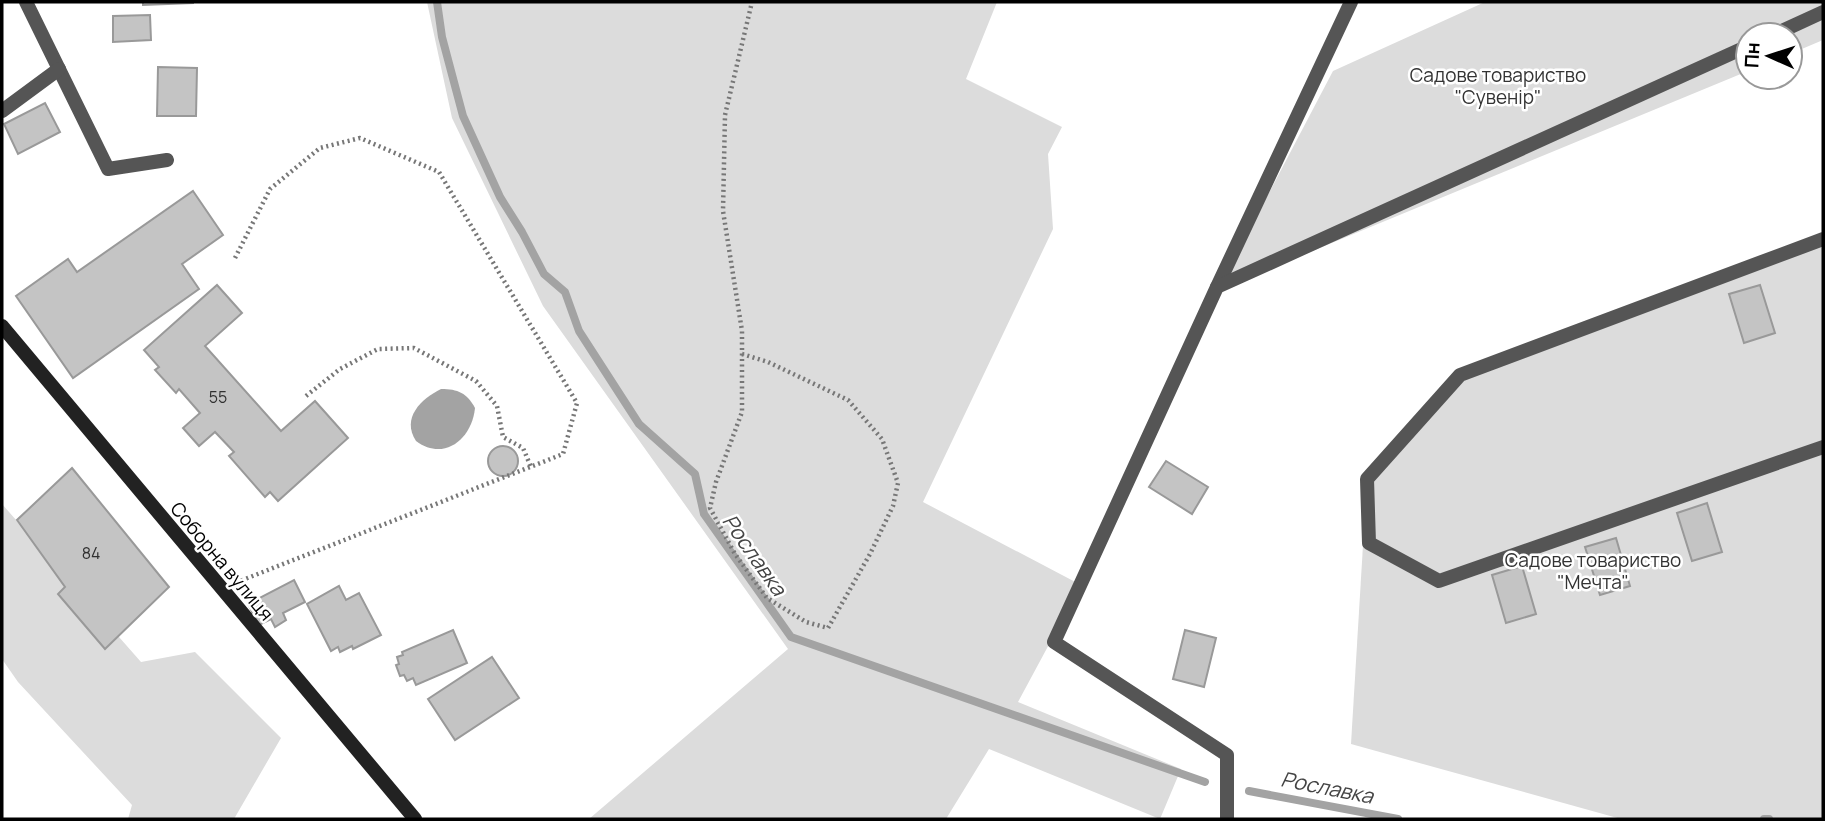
<svg xmlns="http://www.w3.org/2000/svg" width="1825" height="821" font-family="Manrope,sans-serif">
<style>
.green{fill:#dcdcdc}
.water{fill:#a3a3a3}
.lines{fill:none;stroke-linecap:round;stroke-linejoin:round}
.stream{stroke:#a3a3a3;stroke-width:8}
.building{fill:#c4c4c4;stroke:#999;stroke-width:2}
.path{stroke:#777;stroke-width:4.5;stroke-dasharray:2 3.5;stroke-linecap:butt}
.street{stroke:#555;stroke-width:14}
.secondary{stroke:#222;stroke-width:14}
.labels{text-anchor:middle;stroke-width:5;stroke-linejoin:round;paint-order:stroke}
.number-label{font-size:16px;fill:#313131}
.park-label{font-size:19px;fill:#333;stroke:#fff}
.street-label{font-size:19px;fill:#000;stroke:#fff}
.water-label{font-size:21px;font-style:italic;fill:#444;stroke:#fff}
</style>
<rect width="100%" height="100%" fill="#fff"/>
<g class="green">
<polygon points="427,2 997,2 966,79 1062,127 1048,154 1053,229 923,502 1081,585 1018,702 1181,769 1160,819 989,749 946,819 589,819 788,649 543,306 452,118"/>
<polygon points="1485,2 1823,2 1823,40 1790,54 1790,35 1748,35 1748,71 1218,290 1333,71"/>
<polygon points="1823,239 1823,819 1621,819 1351,744 1367,479 1460,375"/>
<polygon points="2,504 141,662 195,652 281,738 234,819 128,819 132,805 18,682 2,659"/>
</g>
<path class="water" d="M441,389C458,389 467,393 475,408C472,439 444,462 416,441C401,418 421,399 441,389Z"/>
<g class="lines">
<g class="stream">
<polyline points="437,2 442,37 463,116 500,197 522,232 544,274 565,292 579,331 639,424 695,474 704,514 791,637 1205,782"/>
<polyline points="1249,791 1398,819"/>
<polyline points="1764,819 1769,819"/>
</g>
</g>
<g class="building">
<polygon points="143,2 193,2 193,3 143,5"/>
<polygon points="150,15 151,40 113,42 113,16"/>
<polygon points="158,67 197,68 196,116 157,116"/>
<polygon points="45,103 60,132 18,154 4,124"/>
<polygon points="193,191 223,235 182,264 199,289 73,378 16,296 68,259 77,272"/>
<polygon points="217,285 242,313 205,346 281,431 315,401 348,438 278,501 270,492 265,497 229,456 234,452 215,432 199,446 183,428 200,413 179,389 176,393 155,370 159,367 144,350"/>
<polygon points="1760,285 1775,333 1744,343 1729,294"/>
<circle cx="503" cy="461" r="15"/>
<polygon points="1166,461 1208,487 1192,514 1149,487"/>
<polygon points="72,468 169,587 105,649 58,594 65,587 17,520"/>
<polygon points="1707,503 1722,552 1692,561 1677,513"/>
<polygon points="1616,538 1630,586 1600,595 1585,547"/>
<polygon points="1522,566 1536,614 1506,623 1492,575"/>
<polygon points="294,580 305,602 283,613 286,620 275,627 271,619 259,625 248,604"/>
<polygon points="339,586 346,600 359,593 381,635 353,649 352,646 340,652 338,647 331,651 307,604"/>
<polygon points="453,630 467,663 416,685 413,678 407,681 404,675 400,676 396,665 399,664 397,657 403,655 402,652"/>
<polygon points="1185,630 1216,638 1204,687 1173,679"/>
<polygon points="492,657 519,698 455,740 428,699"/>
</g>
<g class="lines">
<g class="path">
<polyline points="235,258 270,189 320,148 360,138 439,172 577,403 563,454 240,581"/>
<polyline points="742,354 768,362 848,400 882,439 898,483 893,506 870,554 828,628 806,622 767,598 735,554 710,508 716,482 742,412 742,331 723,211 725,115 752,2"/>
<polyline points="306,396 340,369 378,349 414,348 476,381 497,406 503,437 523,448 531,467"/>
</g>
<g class="street">
<polyline points="26,2 108,169 167,160"/>
<polyline points="1773,35 1823,12"/>
<polyline points="2,111 59,69"/>
<polyline points="1823,239 1460,375 1367,479 1369,543 1439,581 1823,447"/>
<polyline points="1217,287 1351,2"/>
<polyline points="1227,819 1227,755 1054,642 1217,287 1748,46"/>
</g>
<polyline class="secondary" points="2,326 415,819"/>
</g>
<g class="labels">
<g class="number-label">
<text x="218" y="403">55</text>
<text x="91" y="559">84</text>
</g>
<g class="park-label">
<text x="1498" y="82">Садове товариство<tspan x="1498" dy="22">"Сувенір"</tspan></text>
<text x="1593" y="567">Садове товариство<tspan x="1593" dy="22">"Мечта"</tspan></text>
</g>
<g class="street-label">
<text transform="translate(222 561) rotate(50)" y="7">Соборна вулиця</text>
</g>
<g class="water-label">
<text transform="translate(754 555) rotate(55)" y="7">Рославка</text>
<text transform="translate(1327 788) rotate(11)" y="7">Рославка</text>
</g>
</g>
<rect width="1825" height="821" fill="none" stroke="#000000" stroke-width="7"/>
<g transform="translate(1769 56) rotate(273)"><circle r="33" fill="#ffffff" stroke="#999999" stroke-width="2"/>
<path d="M0-5L12 26L0 18L-12 26Z" fill="#000000"/>
<text y="-10" font-size="19" font-weight="bold" text-anchor="middle" fill="#000000">Пн</text>
</g>
</svg>
